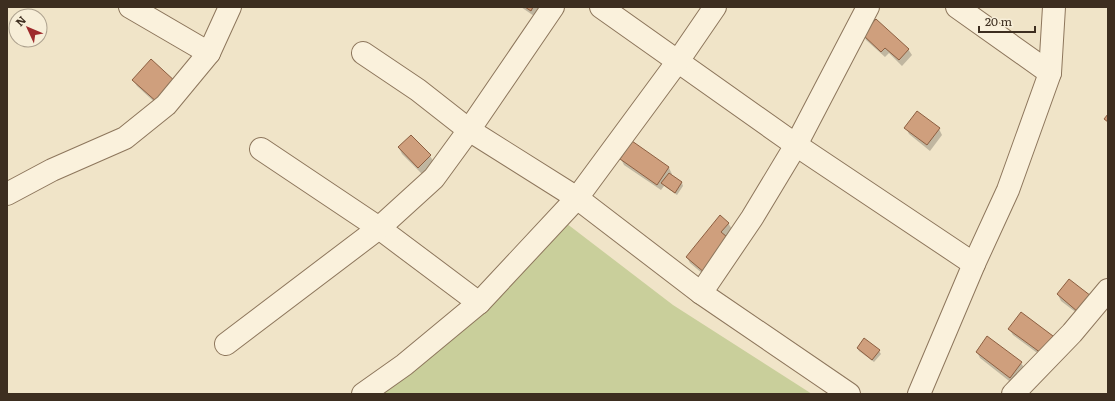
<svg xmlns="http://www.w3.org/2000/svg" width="1115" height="401" font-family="Literata,serif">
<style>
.green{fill:#c9cf9b}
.shadow{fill:#0003}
.building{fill:#cf9f7d;stroke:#8d5f41}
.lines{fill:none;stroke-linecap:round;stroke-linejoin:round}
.minor-casing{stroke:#8d765c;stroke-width:24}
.minor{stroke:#faf1dc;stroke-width:22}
</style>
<rect width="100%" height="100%" fill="#f0e4c8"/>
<polygon class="green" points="562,220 673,305 812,394 380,394"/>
<g class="shadow">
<polygon points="521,7 541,7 534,16"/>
<polygon points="863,34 908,49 912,55 902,66 889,53 885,57 866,40"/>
<polygon points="133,80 176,83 162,109 137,86"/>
<polygon points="906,128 939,129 942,135 930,151 909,134"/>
<polygon points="632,142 669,168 672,174 671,175 682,183 683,186 677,195 664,186 661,190 624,165 621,159"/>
<polygon points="399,148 430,156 434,162 422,174 402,154"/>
<polygon points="728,223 732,229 725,237 709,279 690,263 687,257"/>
<polygon points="1058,295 1094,303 1082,317 1061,301"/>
<polygon points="1021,313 1053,336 1056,342 1044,358 1013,335 1009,329"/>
<polygon points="988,338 1021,363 1025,369 1013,384 980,358 977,352"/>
<polygon points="858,349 879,351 881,354 874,362 859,351"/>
</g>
<g class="building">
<polygon points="525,7 533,7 531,11"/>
<polygon points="876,19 909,49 899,60 885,48 881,52 862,34"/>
<polygon points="151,59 177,83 158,103 132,80"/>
<polygon points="917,111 940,128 927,145 904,128"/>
<polygon points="1108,114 1108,122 1104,119"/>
<polygon points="411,135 431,155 418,168 398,147"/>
<polygon points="632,141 669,167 657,185 620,159"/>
<polygon points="669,173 682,182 675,193 661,183"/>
<polygon points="720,215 729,223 721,232 732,241 705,273 686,257"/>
<polygon points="1069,279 1091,296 1078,312 1057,294"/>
<polygon points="1021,312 1053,336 1041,353 1008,329"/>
<polygon points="987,336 1022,362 1010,378 976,352"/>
<polygon points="864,338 880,350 872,360 857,348"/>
</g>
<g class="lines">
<g class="minor-casing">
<g id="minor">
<polyline points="130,7 209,53"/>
<polyline points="601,7 796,145 974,264"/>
<polyline points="715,7 678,61 577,198 701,293 849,394"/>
<polyline points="957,7 1050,73"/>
<polyline points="363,53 418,90 469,130 577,198 480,302 404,365 363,394"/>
<polyline points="261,149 379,228 479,303"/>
<polyline points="7,194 52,170 125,138 166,105 209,53 230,7"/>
<polyline points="701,293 752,218 796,145 868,7"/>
<polyline points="226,344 379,228 434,178 469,130 553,7"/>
<polyline points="919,394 974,264 1008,190 1050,73 1054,7"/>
<polyline points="1013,394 1072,333 1108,290"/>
</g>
</g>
<use href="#minor" class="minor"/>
</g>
<rect width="1115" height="401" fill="none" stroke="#3d2e20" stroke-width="16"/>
<g transform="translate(28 28) rotate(314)"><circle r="19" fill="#f7eed8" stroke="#ada18e"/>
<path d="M0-3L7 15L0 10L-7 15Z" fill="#9e2a2b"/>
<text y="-6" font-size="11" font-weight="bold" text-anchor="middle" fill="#3d2e20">N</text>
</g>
<path d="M979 26v6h56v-6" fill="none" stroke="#3d2e20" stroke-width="2"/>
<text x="985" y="26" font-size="12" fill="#3d2e20" stroke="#f7eed8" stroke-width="3" paint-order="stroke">20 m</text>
</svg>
